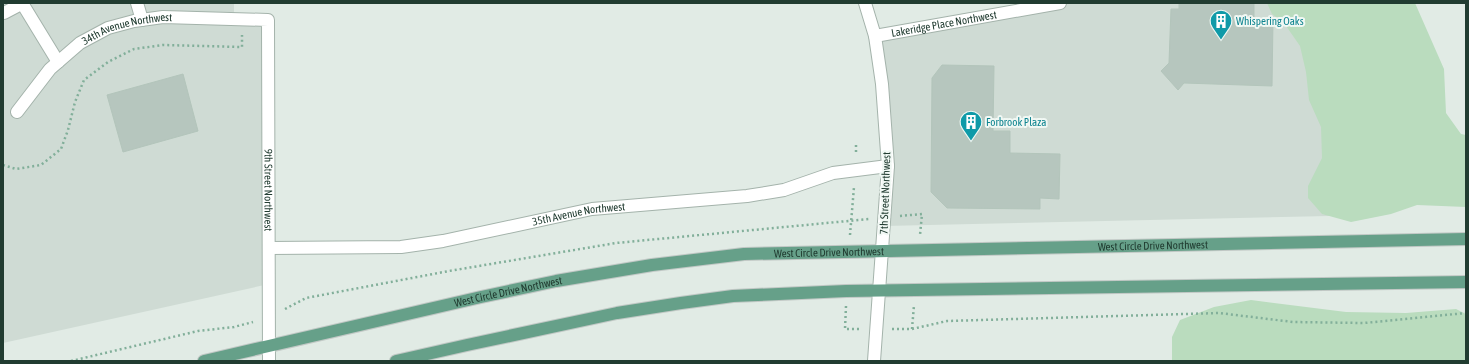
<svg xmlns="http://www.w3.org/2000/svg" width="1469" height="364" font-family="'Asap Condensed',sans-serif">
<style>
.built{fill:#cfdbd4}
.green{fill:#badcbe}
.building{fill:#b6c6be;stroke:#b3c5bb}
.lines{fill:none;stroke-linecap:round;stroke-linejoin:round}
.minor-casing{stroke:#a4b3ab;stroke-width:14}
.major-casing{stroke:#c1c8c5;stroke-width:14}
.path{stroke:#82af9a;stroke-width:2.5;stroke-dasharray:2 3;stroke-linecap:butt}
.minor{stroke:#fff;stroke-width:12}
.major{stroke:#66a089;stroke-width:12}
.labels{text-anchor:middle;stroke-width:4;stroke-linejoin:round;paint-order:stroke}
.culture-label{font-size:11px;fill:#0d838f;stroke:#f1f8f4;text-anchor:start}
.street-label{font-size:11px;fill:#213c31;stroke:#f1f8f4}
</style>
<rect width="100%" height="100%" fill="#e1ebe5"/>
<g class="built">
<polygon points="3,3 234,3 234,19 268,20 269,284 3,343"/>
<polygon points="1059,3 1305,3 1376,215 884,226 888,166 875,36"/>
</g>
<g class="green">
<polygon points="1267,3 1415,3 1444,69 1446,113 1461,134 1466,135 1466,207 1417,205 1391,214 1351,222 1322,214 1308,198 1308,186 1322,158 1321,127 1309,100 1306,72 1300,46 1284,23 1272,14"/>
<polygon points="1251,300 1346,312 1406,313 1456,309 1466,314 1466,361 1172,361 1172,337 1180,320 1214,307"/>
</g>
<g class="building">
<polygon points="1179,3 1254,3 1254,19 1273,19 1272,86 1184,83 1178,90 1161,71 1169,63 1171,9 1179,9"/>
<polygon points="942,65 994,66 993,131 1010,131 1010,153 1060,154 1059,199 1040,198 1040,209 947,208 931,192 932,78"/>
<polygon points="183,74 198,131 123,152 107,95"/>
</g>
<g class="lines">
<g class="minor-casing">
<g id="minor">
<polyline points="22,3 58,62"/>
<polyline points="137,3 142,20"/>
<polyline points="865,3 875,36 882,84 888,166 874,361"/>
<polyline points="4,13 23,3"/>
<path id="s1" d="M875,36L1060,3"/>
<path id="s2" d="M17,112L50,69L80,43L108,28L134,21L163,17L268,20L269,361"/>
<path id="s3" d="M269,248L401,247L443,241L592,209L747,196L784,190L833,173L888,166"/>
</g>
</g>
<g class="major-casing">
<g id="major">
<path id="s4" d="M204,361L481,297L556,281L652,265L744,254L1466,239"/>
<polyline points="396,361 467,345 617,313 681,303 733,296 846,291 1466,282"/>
</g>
</g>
<g class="path">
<polyline points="856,145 856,154"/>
<polyline points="3,165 16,169 41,165 61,149 68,130 75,102 84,80 108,62 134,49 163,45 242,47 242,35"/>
<polyline points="900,216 922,214 920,235"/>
<polyline points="850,235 854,187"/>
<polyline points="846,306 845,329 859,329"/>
<polyline points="285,309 306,298 449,271 616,243 869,219"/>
<polyline points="892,329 912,329 947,321 1219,313 1293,322 1364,323 1466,313"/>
<polyline points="912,329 914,305"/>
<polyline points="71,361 198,331 234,327 253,322"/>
</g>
<use href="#minor" class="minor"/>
<use href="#major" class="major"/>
</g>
<defs>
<g id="building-pin" transform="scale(1.15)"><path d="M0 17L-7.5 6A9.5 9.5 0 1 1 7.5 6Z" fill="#0f9aa8" stroke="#f1f8f4"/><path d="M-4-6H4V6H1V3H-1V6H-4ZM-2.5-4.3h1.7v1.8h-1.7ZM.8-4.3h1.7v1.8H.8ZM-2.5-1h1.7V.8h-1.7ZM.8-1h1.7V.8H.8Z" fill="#fff"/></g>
</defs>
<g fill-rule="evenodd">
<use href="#building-pin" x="1221" y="21"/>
<use href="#building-pin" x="971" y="122"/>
</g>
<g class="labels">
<g class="culture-label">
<text x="1236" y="25">Whispering Oaks</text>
<text x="986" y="126">Forbrook Plaza</text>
</g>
<g class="street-label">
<text dy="4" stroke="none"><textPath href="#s1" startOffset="70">Lakeridge Place Northwest</textPath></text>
<text dy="4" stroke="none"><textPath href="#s2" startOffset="144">34th Avenue Northwest</textPath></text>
<text dy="4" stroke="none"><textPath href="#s2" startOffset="457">9th Street Northwest</textPath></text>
<text transform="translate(885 193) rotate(-88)" y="4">7th Street Northwest</text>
<text dy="4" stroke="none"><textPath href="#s3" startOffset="313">35th Avenue Northwest</textPath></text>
<text dy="4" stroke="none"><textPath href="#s4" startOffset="960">West Circle Drive Northwest</textPath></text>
<text dy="4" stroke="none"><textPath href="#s4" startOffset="636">West Circle Drive Northwest</textPath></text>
<text dy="4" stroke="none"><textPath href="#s4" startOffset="312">West Circle Drive Northwest</textPath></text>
</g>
</g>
<rect width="1469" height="364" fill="none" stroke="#213c31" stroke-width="8"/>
</svg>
